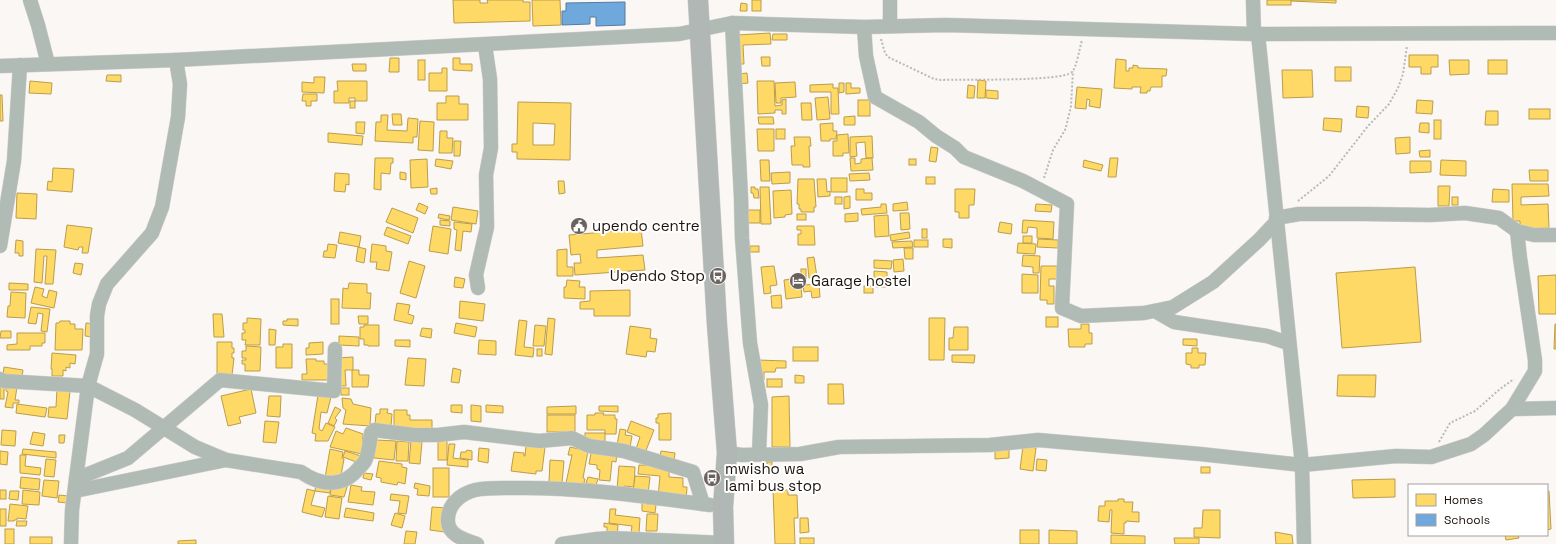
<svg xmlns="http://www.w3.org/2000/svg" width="1556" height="544" font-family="'Space Grotesk',sans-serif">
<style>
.homes{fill:#ffd966;stroke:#bb9d4b;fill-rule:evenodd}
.schools{fill:#6fa8dc;stroke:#567b9e}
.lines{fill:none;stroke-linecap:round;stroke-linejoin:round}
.minor-casing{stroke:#d5d2d1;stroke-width:15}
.highway-casing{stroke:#d5d2d1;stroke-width:21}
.path{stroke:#b6bbb7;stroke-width:2;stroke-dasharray:2 2;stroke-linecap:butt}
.minor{stroke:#b1bbb6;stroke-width:14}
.highway{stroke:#b0b7b4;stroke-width:20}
.labels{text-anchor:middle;stroke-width:4;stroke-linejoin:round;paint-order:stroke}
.poi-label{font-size:15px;fill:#1b120c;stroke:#fff;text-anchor:start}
</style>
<rect width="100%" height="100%" fill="#faf7f5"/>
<g class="homes">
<polygon points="453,0 480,0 480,3 488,3 487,0 523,0 523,2 530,2 530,21 454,23"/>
<polygon points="532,0 560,0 561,25 533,26"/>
<rect x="752" y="0" width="9" height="11"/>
<rect x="1267" y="0" width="24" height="5"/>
<polygon points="1291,0 1336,0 1336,3 1291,1"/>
<polygon points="741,3 747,4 747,11 740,11"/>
<polygon points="770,33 771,44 743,45 744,64 738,64 737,35"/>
<polygon points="773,34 787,34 787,40 772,40"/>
<polygon points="1409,55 1438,55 1438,67 1431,67 1431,74 1421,74 1421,67 1409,67"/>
<polygon points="761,57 770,57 770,66 762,66"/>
<polygon points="390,58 399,58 399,72 389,72"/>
<polygon points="453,58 460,58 460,64 472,64 472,71 453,70"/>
<polygon points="1116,59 1126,60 1126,71 1129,71 1129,68 1133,68 1133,65 1138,66 1138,68 1167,69 1166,76 1162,76 1162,87 1151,87 1150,91 1147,91 1147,93 1140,93 1141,87 1132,87 1132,89 1114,88"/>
<rect x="418" y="60" width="7" height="20"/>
<polygon points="1449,60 1469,60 1469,74 1450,75"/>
<rect x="1488" y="60" width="19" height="14"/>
<polygon points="352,64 366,64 366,71 353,71"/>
<rect x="1335" y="67" width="16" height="14"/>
<polygon points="442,68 447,68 447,91 429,91 429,73 442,73"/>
<polygon points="1282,70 1312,70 1313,97 1283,98"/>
<polygon points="747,73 748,83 739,84 739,74"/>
<polygon points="107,75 121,75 121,82 106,81"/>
<polygon points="314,77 325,77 324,93 302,92 302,82 314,83"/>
<polygon points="978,80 986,81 985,98 977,98"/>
<polygon points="30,81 52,83 51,94 29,93"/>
<polygon points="337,81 367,81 367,101 355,101 355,98 349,98 349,103 334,103 334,91 338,91"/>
<polygon points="757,81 774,81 775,106 782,105 782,100 786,99 786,114 782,114 782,110 775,110 775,113 758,114"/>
<polygon points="795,82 796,97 781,98 781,103 776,103 775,83"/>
<polygon points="839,83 844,83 844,92 839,93"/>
<polygon points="846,83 851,83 851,88 860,88 860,93 846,94"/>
<polygon points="833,84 833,88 838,88 839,114 831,114 831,92 810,92 810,85"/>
<polygon points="968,85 975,86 974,98 967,98"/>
<polygon points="1077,87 1102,89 1100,108 1089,106 1090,100 1087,99 1086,109 1075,108"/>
<polygon points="986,90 998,91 998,99 986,98"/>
<polygon points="303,94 317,94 317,101 311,101 311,106 306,106 306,101 302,101"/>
<polygon points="0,95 2,95 3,121 0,121"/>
<polygon points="446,96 459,96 459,104 468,104 468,120 437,120 437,103 446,103"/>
<polygon points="828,97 830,119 817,120 815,98"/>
<rect x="858" y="100" width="12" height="16"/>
<polygon points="1417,100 1433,101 1432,114 1416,113"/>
<rect x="350" y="101" width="5" height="7"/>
<path d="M518,102L571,103L570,160L517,159V152H512V144H517ZM533,123L555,124L554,145H533Z"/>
<polygon points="801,103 811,103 812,120 802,120"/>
<polygon points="1357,106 1369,107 1368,118 1356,117"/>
<rect x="1529" y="109" width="21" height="10"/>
<polygon points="1486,111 1498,111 1498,125 1485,125"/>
<polygon points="392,114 401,114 402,125 393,125"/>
<polygon points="381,115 388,115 387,130 407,131 408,118 418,119 417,137 413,137 413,143 375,141 376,122 381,122"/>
<polygon points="855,116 855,125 844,125 844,117"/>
<polygon points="758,117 773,117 774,124 759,124"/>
<polygon points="1324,118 1342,119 1341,132 1323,130"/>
<rect x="1434" y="120" width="7" height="19"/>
<polygon points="420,121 434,122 433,151 418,150"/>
<polygon points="356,122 365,122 364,134 356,133"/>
<polygon points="833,123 833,131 837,131 836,139 830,139 830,141 821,141 820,124"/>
<polygon points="1420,123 1429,123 1429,133 1419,132"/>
<polygon points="757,129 774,129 774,151 758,151"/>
<rect x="776" y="129" width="9" height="10"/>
<polygon points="440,131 447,131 447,138 453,138 452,153 439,153"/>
<polygon points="328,133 363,136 362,145 328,142"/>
<polygon points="848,134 849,153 843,153 843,156 833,156 833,141 837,141 837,135"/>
<polygon points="872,136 873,158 866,158 865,142 856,143 857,156 850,157 850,137"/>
<polygon points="794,137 810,137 811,146 809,146 810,167 803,167 803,165 792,165 791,146 795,146"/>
<polygon points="1410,137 1410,153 1396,154 1395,138"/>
<polygon points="454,141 461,141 460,156 454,156"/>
<polygon points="931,147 938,148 936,162 929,161"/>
<polygon points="1430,150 1430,157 1420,157 1419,151"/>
<polygon points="375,158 393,158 393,163 391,163 390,174 381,173 381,190 374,189"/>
<polygon points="850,158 855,158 855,164 861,163 861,159 872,158 873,170 851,171"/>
<polygon points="1110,158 1118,158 1116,177 1108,177"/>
<polygon points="427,159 428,187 411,188 410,160"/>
<polygon points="436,159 453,161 451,169 435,166"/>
<rect x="909" y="159" width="7" height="6"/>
<polygon points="760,160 769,160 770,181 761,181"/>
<polygon points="1084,160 1103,165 1101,171 1083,167"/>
<polygon points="1441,160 1466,161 1466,176 1440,175"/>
<polygon points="1410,161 1431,161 1431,172 1410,173"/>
<polygon points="53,168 74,169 72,192 47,190 48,181 52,182"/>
<polygon points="1529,170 1548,170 1548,181 1530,181"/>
<polygon points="400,172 406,173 406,180 400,179"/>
<polygon points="790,172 790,183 772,184 771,173"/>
<polygon points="335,173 349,174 349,185 346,184 345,192 334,191"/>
<polygon points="869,173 870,180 850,181 849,174"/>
<rect x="926" y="177" width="9" height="7"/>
<rect x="831" y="178" width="16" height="14"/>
<polygon points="798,179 814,179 816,207 814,207 814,212 801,212 801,209 799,209 799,204 797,204"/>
<polygon points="817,179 826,179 827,192 830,191 830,196 818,197"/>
<polygon points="558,181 564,181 565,193 559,194"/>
<polygon points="1512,184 1548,184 1549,196 1521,197 1521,205 1548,204 1549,228 1520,229 1520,221 1513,221"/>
<polygon points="1438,186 1450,186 1449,206 1438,206"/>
<polygon points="751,187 755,187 755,189 758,189 759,198 754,198 753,193 751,193"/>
<polygon points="760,187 769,187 771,224 761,224"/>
<polygon points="437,188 437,194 431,194 430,189"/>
<polygon points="856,189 864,189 864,193 872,193 872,200 856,200"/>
<polygon points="955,189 975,189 974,205 969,205 969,218 959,218 959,212 955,212"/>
<polygon points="1493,189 1509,190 1509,202 1492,202"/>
<polygon points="791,190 792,214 785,215 785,217 774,218 773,191"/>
<polygon points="17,193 37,194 36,219 16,218"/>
<polygon points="850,196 850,208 844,209 844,197"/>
<rect x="835" y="197" width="7" height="7"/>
<rect x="1452" y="197" width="6" height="8"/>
<polygon points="907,202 908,210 893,211 893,204"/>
<polygon points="419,203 428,207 425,214 416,210"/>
<polygon points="881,204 886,204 887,213 862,215 861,209 881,207"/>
<polygon points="1036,204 1052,205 1051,212 1035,211"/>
<polygon points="453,207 478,211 476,224 451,220"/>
<polygon points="392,208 418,218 413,233 386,222"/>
<rect x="748" y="210" width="12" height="13"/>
<polygon points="858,213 858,221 845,222 845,214"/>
<polygon points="900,213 909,213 910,229 901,230"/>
<polygon points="439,214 450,216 449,220 438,218"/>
<rect x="797" y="214" width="9" height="6"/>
<polygon points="888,215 889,236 875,237 874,216"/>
<polygon points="440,220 450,221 450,226 440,225"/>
<polygon points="1023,220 1054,222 1053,239 1037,238 1037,228 1028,227 1027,233 1022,233"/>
<polygon points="454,222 472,224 471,232 463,231 461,251 455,250 457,230 454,229"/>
<polygon points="1000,222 1012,224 1011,234 998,232"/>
<polygon points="67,225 92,228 88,253 82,253 83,247 79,247 78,250 64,247"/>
<polygon points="433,226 451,229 448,254 429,251"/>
<polygon points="797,226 814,226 815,245 798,245 798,234 801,234 801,230 797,230"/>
<polygon points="387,227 411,236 408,244 384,235"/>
<polygon points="641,229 643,246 597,250 597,258 643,255 645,270 575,275 574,263 581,263 580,254 571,255 569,235"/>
<rect x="922" y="229" width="5" height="9"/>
<polygon points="340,232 361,236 359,247 338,243"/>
<polygon points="909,232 910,238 891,241 890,235"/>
<rect x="1023" y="236" width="9" height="7"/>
<polygon points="943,239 952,239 952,248 943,247"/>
<polygon points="1038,239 1058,240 1058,248 1037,247"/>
<polygon points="16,240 23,241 23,256 19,256 19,253 15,253"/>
<rect x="914" y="240" width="14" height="7"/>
<polygon points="912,241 913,247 893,248 892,242"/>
<polygon points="1018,243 1036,244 1035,254 1017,253"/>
<polygon points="328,244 337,245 335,258 323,257 324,251 327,251"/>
<polygon points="372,244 386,246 386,251 392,252 389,271 376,269 377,262 370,262"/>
<rect x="750" y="246" width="9" height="6"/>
<polygon points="358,247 366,249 364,263 356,261"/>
<polygon points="904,248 913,248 913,259 905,259"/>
<polygon points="36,249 56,250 53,284 45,284 47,256 44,256 42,283 34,282"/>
<polygon points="567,249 567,267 573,267 573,276 557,276 557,250"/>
<polygon points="1023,255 1040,256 1039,273 1033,273 1033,267 1022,266"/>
<polygon points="814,257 817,277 809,278 807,258"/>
<polygon points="903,259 904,271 894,272 893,260"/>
<polygon points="874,260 892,261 891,269 874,268"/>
<polygon points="409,261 425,266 416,298 400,293"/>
<polygon points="75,263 83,264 81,275 73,273"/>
<polygon points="774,266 777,285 770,286 771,293 764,294 761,267"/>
<polygon points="1041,266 1057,266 1057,279 1049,279 1049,286 1054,286 1054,304 1047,304 1047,300 1040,300"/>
<polygon points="1415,267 1421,342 1342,348 1336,273"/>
<rect x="801" y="269" width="5" height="10"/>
<polygon points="874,271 887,272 887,287 876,287 876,282 881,282 881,278 874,278"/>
<polygon points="1022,274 1038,275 1038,293 1022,293"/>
<polygon points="1556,275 1556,314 1539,314 1538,276"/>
<polygon points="455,277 465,279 463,288 454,287"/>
<polygon points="800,278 802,297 786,299 784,280"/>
<polygon points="567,280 580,281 579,287 585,287 585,299 564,298 564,287 566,287"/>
<polygon points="9,283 28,284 28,290 9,290"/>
<polygon points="349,283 367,284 367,293 371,293 370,309 342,308 343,288 348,289"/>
<polygon points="819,284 820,297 812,298 811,291 804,292 803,285"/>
<rect x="864" y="286" width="9" height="7"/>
<polygon points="35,287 44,289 42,296 47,298 49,290 57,292 54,308 31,303"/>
<polygon points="630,290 630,316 594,316 594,309 580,309 580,302 590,301 590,291"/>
<polygon points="11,292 26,293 25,318 7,317 8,306 10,306"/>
<polygon points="781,295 782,308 772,308 771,296"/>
<rect x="331" y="299" width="8" height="25"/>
<polygon points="460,301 485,304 483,321 459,318"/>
<polygon points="397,303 410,305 408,314 414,316 412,324 394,320"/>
<polygon points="31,307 50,309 47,332 41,331 43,314 38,313 36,324 28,323"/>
<polygon points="213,314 222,314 224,337 214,337"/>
<polygon points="358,316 368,316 368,324 359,324"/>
<rect x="1046" y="317" width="12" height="10"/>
<polygon points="247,318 261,319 260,345 245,345 246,340 242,340 242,333 245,333 245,330 243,330 243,323 247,323"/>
<polygon points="548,318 555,319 552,355 545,354"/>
<polygon points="929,318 945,318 944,360 929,360"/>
<polygon points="287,319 298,319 298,326 283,325 283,321 287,321"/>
<polygon points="519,320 527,321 524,347 534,348 533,357 515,355"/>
<polygon points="60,321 70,321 70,324 75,324 75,329 83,329 82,350 55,350 56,323 59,323"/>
<polygon points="86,323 96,324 94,337 85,336"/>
<polygon points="456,323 477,327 475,337 454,333"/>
<polygon points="1081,324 1089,324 1089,333 1092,333 1092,344 1085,344 1085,347 1069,347 1068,329 1081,329"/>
<polygon points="1555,324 1556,324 1556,349 1554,349"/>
<polygon points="364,325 379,325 379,346 368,346 368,345 364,345 364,339 360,339 360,327 364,327"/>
<polygon points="535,325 546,326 544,346 533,346"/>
<polygon points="630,326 651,329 650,338 657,339 655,352 647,351 646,357 626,354"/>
<polygon points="954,327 968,327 968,350 949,350 949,338 953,338"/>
<polygon points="422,328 432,329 431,338 420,336"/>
<polygon points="269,329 276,330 275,345 269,345"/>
<polygon points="1,331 11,331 11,338 0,338"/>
<polygon points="17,333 45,333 45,343 42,343 42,346 30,346 30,350 7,350 7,345 17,344"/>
<polygon points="339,336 359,337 359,346 339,345"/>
<polygon points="1183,339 1197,339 1197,346 1183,345"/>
<polygon points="395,340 410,340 410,347 395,346"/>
<polygon points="479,340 496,341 496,355 478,354"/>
<polygon points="217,342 232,342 232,348 234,348 234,353 232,353 232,358 234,358 232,375 217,375"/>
<polygon points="323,342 323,354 306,355 306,348 309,348 309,343"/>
<polygon points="283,344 292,344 292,368 276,368 276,347 283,347"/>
<polygon points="246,346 261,347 260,371 245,371 245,364 242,364 242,360 246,360 246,358 242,358 242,351 246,351"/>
<rect x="793" y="347" width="25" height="14"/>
<polygon points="1192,348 1198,348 1198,353 1206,353 1205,365 1199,365 1199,368 1191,368 1191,365 1186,364 1186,353 1192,353"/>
<rect x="537" y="349" width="5" height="7"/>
<polygon points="52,353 76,355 75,364 70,363 70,368 66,367 66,371 63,370 63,376 52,376 52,369 51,369"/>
<polygon points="952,355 975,355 974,363 952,362"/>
<polygon points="353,357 353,370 345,370 346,386 339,386 338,358"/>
<polygon points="408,358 426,359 424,386 405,385"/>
<polygon points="306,359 316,359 316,361 324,361 324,364 328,364 328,380 302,380 302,374 307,374"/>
<polygon points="757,360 786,361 786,368 776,368 775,372 764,372 764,380 757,380"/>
<polygon points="4,367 23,370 22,377 3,375"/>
<polygon points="453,368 461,370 459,383 451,382"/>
<polygon points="352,370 359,370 359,375 369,375 368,387 352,387"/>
<polygon points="795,375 804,376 804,383 795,383"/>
<polygon points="1338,375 1376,375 1375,397 1337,396"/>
<rect x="767" y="379" width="15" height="8"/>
<polygon points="828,384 843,384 844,404 828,404"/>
<polygon points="6,385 17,387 15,400 19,400 19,403 13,403 13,408 5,407 8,392 6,391"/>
<rect x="0" y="387" width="4" height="12"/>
<rect x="341" y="388" width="8" height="7"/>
<polygon points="57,389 70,391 67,419 48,417 49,407 56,407"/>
<polygon points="251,389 256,413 239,417 241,423 228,426 221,396"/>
<polygon points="318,395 331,397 327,413 321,412 319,429 322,431 326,423 335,427 328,441 315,441 316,434 312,433"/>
<polygon points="269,396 281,396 280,417 267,416"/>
<polygon points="789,396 790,447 772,447 772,397"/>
<polygon points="342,398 351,399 353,404 371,408 370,426 343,424 346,410 343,408"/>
<polygon points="17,404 47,408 45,417 16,413"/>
<polygon points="451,405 462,405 462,413 451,412"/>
<polygon points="471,405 481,406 481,422 471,421"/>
<polygon points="486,405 503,406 503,413 486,412"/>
<polygon points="576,406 576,414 547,414 547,407"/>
<polygon points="599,406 618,406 618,412 599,411"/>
<polygon points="335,407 341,410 335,418 337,420 334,426 328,423"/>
<polygon points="380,409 388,409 387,413 392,414 391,426 375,425 376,414 380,414"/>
<polygon points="394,410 407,410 407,415 410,415 410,420 432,420 432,430 394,429"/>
<polygon points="595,413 604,413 603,415 615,415 615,419 617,419 616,434 605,434 605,430 587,430 587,415 595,415"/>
<polygon points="671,413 671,440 659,440 659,423 656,423 656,418 658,418 658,414"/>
<rect x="547" y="415" width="28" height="17"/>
<polygon points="265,421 279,422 276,443 263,442"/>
<polygon points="631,421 654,430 645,453 636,449 640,437 627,432"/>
<polygon points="346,428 363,434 362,454 330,447 336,431 343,434"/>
<polygon points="620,429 626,430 625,435 632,436 630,447 617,445"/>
<polygon points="2,430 16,431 15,446 1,445"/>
<polygon points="33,432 45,434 43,446 30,444"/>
<rect x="585" y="433" width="20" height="8"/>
<polygon points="59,435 65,435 64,443 59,443"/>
<rect x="438" y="439" width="9" height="21"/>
<polygon points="376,440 396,441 394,460 374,458"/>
<polygon points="397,441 409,442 408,461 396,461"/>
<polygon points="411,441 422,442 420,464 409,463"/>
<polygon points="449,444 455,444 453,458 468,460 468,467 447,465"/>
<polygon points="526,445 545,447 542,471 536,471 536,474 511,471 514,452 524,453 524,456 525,456"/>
<polygon points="1023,446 1036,448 1033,471 1020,469"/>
<polygon points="570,447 588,451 583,478 585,479 583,487 566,483 572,455 568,455"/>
<polygon points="479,448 489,449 488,463 478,461"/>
<polygon points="23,449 56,452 56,458 22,454"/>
<polygon points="330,449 343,452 342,458 344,459 340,481 325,478"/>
<polygon points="467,450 472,451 472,460 460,458 461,452 466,452"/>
<polygon points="1009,450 1009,458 995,459 995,451"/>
<polygon points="0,451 8,452 7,465 0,464"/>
<polygon points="345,451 361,456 359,463 343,457"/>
<polygon points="661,451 675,453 674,462 659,460"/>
<polygon points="591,453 598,454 617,453 616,462 612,461 610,481 599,480 600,470 597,469 597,465 589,464"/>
<polygon points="20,455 26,455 25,466 41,468 40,475 20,473"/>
<polygon points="46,459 56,460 54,477 44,476"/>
<polygon points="1037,459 1047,460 1046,471 1036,470"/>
<polygon points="550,460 564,461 562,483 549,482"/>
<polygon points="379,461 402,464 402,467 407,468 405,484 398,482 397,485 381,482 381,478 376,477"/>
<rect x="767" y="462" width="5" height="11"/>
<polygon points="639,465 669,466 669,477 683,478 683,487 687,487 686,502 658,497 660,476 638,474"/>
<polygon points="619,466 635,467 634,487 624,486 623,489 617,489"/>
<rect x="1201" y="467" width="9" height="6"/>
<rect x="433" y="468" width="16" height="29"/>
<polygon points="364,473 373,474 371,480 363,478"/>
<polygon points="635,476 650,477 648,494 633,492"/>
<polygon points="21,477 40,479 39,490 20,488"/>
<polygon points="588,477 598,479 596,485 586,483"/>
<polygon points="1395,479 1395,497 1353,498 1352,480"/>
<polygon points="44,480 59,481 57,498 42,496"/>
<polygon points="316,483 331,484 330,493 315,491"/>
<polygon points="415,483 430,486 429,496 417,495 418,489 414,488"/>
<polygon points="332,484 348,484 344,497 330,495"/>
<polygon points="351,485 362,487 361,491 375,492 373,505 348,502"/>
<polygon points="307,489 315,491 311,505 325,508 322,517 302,512"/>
<rect x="0" y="490" width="6" height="9"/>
<polygon points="23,490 40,492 39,505 22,504"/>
<polygon points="773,490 788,490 788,495 797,495 798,518 794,518 795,544 775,544"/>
<polygon points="10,491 19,491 18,500 9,499"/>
<polygon points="1547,491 1549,491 1551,529 1547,530"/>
<polygon points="391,494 409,496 406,514 398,513 400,501 390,500"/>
<polygon points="59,495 68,496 67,503 58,502"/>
<polygon points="328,496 342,498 339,519 325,517"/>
<polygon points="1118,499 1124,499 1124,502 1133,502 1132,512 1139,512 1139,522 1126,521 1126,523 1124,523 1124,534 1111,533 1112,510 1110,510 1109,522 1098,521 1099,506 1105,506 1105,501 1118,501"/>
<polygon points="642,503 656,505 655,513 642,511"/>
<polygon points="10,504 28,506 26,519 17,518 17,520 14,520 14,521 8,521"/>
<polygon points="432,507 447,508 445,532 430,530"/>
<polygon points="346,508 374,513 373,521 344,517"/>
<rect x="0" y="509" width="6" height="17"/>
<polygon points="610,509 616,509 615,515 640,518 639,533 631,533 632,526 609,523"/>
<polygon points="1203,510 1220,510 1220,538 1194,537 1194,528 1202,528"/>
<polygon points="395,513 405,516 402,528 391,525"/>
<polygon points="647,514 658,514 657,531 646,531"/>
<polygon points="800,518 808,518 809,532 800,533"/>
<polygon points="17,521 27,521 26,526 16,526"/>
<polygon points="604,523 618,525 617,537 607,537 607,527 604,527"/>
<rect x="5" y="529" width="9" height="15"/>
<rect x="1020" y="530" width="19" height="14"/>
<polygon points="1049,530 1077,531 1077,544 1049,544"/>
<polygon points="406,531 417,532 415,544 404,544"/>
<polygon points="1275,532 1292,535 1293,544 1276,544"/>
<polygon points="1111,535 1145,536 1145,544 1111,544"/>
<polygon points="1505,535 1518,535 1519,538 1506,540"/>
<rect x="30" y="537" width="22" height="7"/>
<rect x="800" y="538" width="14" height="6"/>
<polygon points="1174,538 1199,538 1199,544 1175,544"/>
<polygon points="196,540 196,544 178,544 178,541"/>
</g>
<polygon class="schools" points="625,2 625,25 596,26 596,17 590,17 590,24 562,25 562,11 566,11 566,3"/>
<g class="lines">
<g class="minor-casing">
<g id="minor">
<polyline points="30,0 38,25 48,64"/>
<polyline points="890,0 890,26"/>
<polyline points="1253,0 1254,34"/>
<polyline points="732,23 741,197 742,238 750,343 761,405 759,454"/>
<polyline points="864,27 866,56 875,97 919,122 936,136 955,148 964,157 1023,181 1067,204 1062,308 1081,316 1144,313 1173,307 1213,282 1259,240 1276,222"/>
<polyline points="1258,34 1302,465 1304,544"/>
<polyline points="0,66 176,60 679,34 732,23 864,27 946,25 1254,34 1556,33"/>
<polyline points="1276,218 1299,214 1365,214 1430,215 1465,213 1499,218 1517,231 1534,235 1556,235"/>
<polyline points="0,246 14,161 20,65"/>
<polyline points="478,288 476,275 487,227 486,175 491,148 490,79 485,45"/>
<polyline points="1155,311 1174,322 1267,336 1288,343"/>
<path d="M0,379L4,381L88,386L135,410L195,447L226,460L301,472C321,486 343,488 359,468C361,466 364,463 365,461C369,453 370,441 371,433L374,430L414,435H438L464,432L539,441L572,438L589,446L624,451L693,472L703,504"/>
<polyline points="1512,409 1556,408"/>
<polyline points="727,453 742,455 800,454 839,447 990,445 1038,440 1200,454 1302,465 1396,456 1431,457 1471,444 1484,435 1512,409 1535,371 1535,360 1520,258 1517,231"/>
<polyline points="76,479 128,458 220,380 334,391 335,349"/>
<polyline points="75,491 226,460"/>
<polyline points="71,544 72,510 88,386 97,354 97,316 99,304 107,284 152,233 162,207 178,117 180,84 176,60"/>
<path d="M477,544C466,540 449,536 448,522C447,505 460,494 475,490C488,487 504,488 517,488C582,487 647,497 710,505"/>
<polyline points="562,544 597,539 611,538 724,543"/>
</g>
</g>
<g class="highway-casing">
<polyline id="highway" points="698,0 717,325 727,453 723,507 724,544"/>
</g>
<g class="path">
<path d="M881,39L885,53L888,57L934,79L941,80C960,79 1063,82 1072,72C1076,69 1080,47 1082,40"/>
<polyline points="1044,178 1053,150 1065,130 1067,123 1071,106 1073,71"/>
<polyline points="1298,201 1329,176 1368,126 1389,104 1398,88 1403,74 1407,46"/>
<polyline points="1439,442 1450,423 1475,411 1500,389 1514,379"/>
</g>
<use href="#minor" class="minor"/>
<use href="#highway" class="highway"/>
</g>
<defs>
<g id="civic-disc" transform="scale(0.9)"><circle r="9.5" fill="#69625e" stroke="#fff"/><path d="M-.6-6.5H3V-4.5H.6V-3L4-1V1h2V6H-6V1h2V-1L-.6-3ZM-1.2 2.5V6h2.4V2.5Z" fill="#fff"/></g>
<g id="bus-disc" transform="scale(0.9)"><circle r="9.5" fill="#69625e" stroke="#fff"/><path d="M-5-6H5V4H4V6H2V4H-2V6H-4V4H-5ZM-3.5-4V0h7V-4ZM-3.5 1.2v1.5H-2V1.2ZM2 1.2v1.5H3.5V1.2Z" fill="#fff"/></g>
<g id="hotel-disc" transform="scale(0.9)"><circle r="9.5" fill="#69625e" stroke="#fff"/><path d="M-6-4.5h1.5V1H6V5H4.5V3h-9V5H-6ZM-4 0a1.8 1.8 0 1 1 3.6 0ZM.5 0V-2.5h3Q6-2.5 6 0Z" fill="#fff"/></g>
</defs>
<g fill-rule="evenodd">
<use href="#civic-disc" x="579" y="226"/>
<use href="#bus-disc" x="718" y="276"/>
<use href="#hotel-disc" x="798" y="281"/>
<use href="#bus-disc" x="712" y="478"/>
</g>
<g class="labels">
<g class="poi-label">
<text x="592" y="231">upendo centre</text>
<text x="705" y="281" text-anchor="end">Upendo Stop</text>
<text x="811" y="286">Garage hostel</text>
<text x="725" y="474">mwisho wa<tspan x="725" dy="17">lami bus stop</tspan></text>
</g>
</g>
<rect x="1408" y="484" width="140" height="52" fill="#ffffff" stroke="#a4a09e"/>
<rect x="1416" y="494" width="20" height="12" fill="#ffd966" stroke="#a4a09e"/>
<text x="1444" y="504" font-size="12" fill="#1b120c">Homes</text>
<rect x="1416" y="514" width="20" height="12" fill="#6fa8dc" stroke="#a4a09e"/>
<text x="1444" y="524" font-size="12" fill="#1b120c">Schools</text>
</svg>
